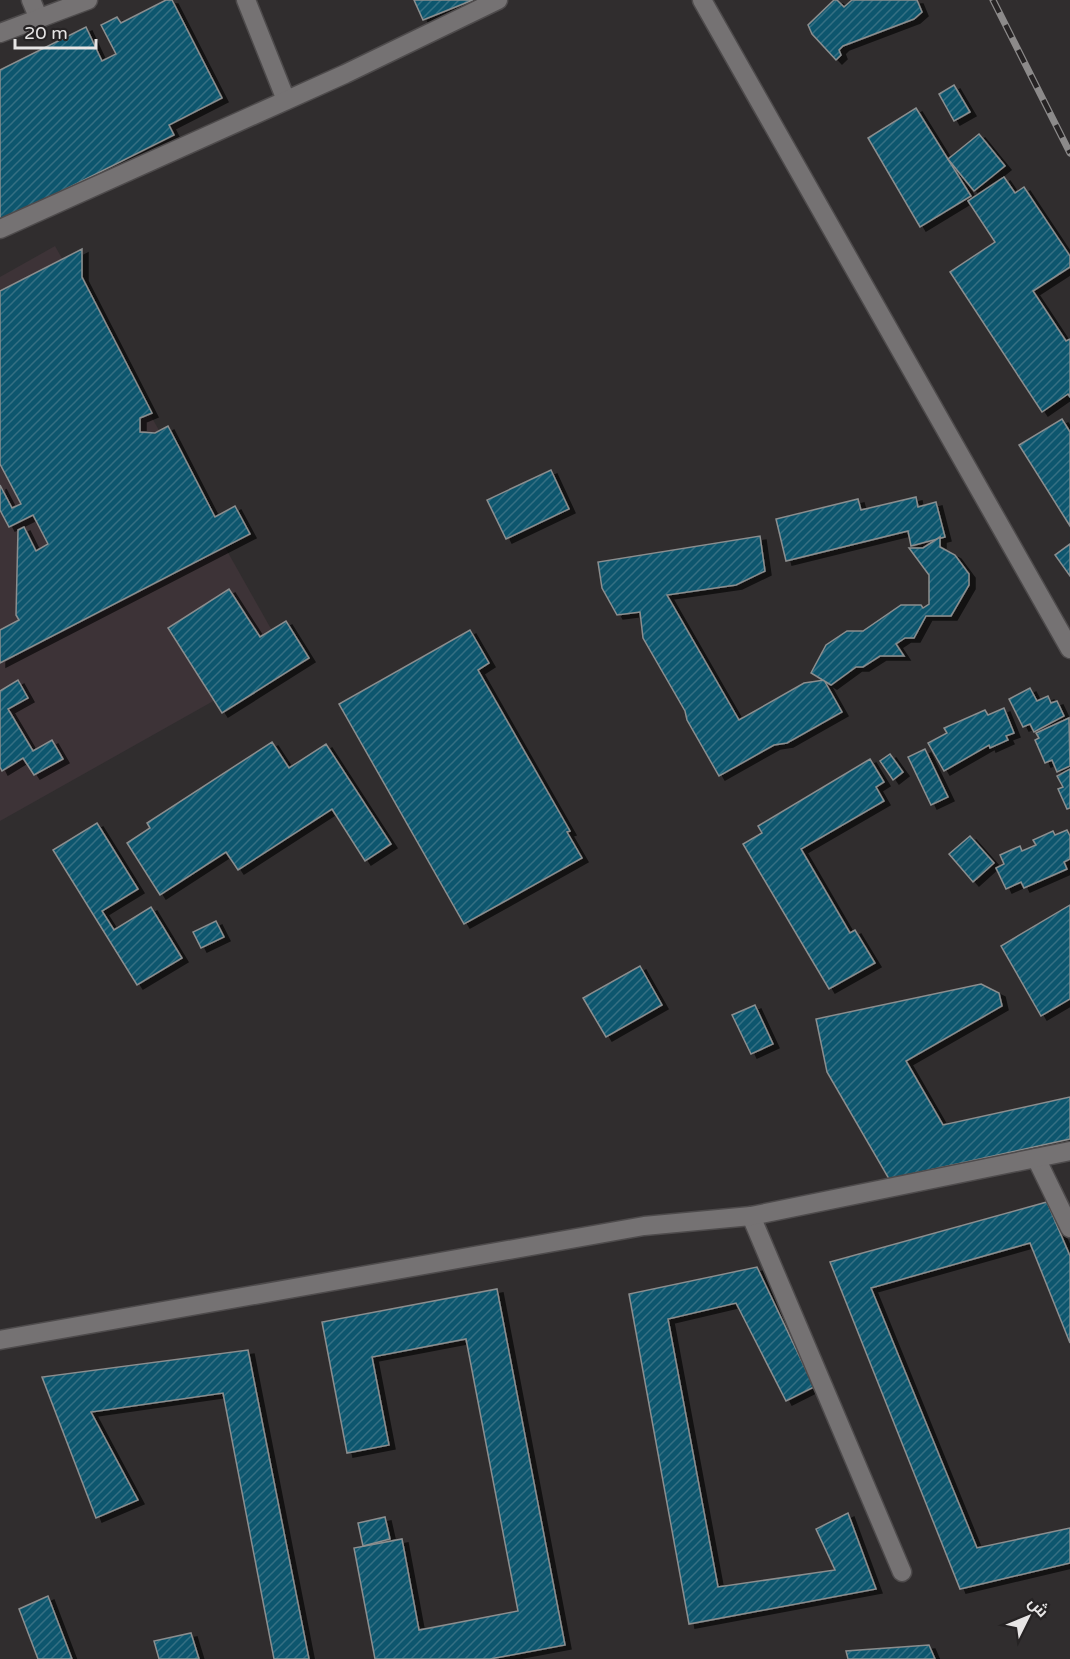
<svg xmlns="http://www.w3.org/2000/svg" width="1070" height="1659" font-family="'Varela Round',Cairo,sans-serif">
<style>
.built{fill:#3d3337}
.building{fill:url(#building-hatch);stroke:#8b8e8f;stroke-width:1.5;filter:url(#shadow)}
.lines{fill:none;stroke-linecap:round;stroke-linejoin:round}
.minor-casing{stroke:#4e4b4c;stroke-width:21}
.minor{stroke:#757273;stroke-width:18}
.rail-casing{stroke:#8c8a8a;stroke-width:7}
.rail{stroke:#262324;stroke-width:4.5;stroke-dasharray:14;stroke-linecap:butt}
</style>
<defs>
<pattern id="building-hatch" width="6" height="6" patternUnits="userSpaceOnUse" patternTransform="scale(1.5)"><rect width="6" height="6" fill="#11576e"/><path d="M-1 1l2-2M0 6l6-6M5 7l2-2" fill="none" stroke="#346f83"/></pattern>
<filter id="shadow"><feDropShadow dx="6" dy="4" stdDeviation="0" flood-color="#0009"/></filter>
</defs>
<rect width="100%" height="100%" fill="#302d2e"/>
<polygon class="built" points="55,246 288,659 0,821 0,277"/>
<g class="building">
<polygon points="166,0 172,0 222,98 169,125 174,135 0,222 0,70 86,27 102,61 116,54 101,25 117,17 121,23"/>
<polygon points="414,0 473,0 423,20"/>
<polygon points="834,0 837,0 844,7 852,0 917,0 922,12 914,19 843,46 839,50 841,55 836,60 812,34 808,25"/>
<polygon points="954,85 970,112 954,121 939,94"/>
<polygon points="916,108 971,196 920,227 868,138"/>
<polygon points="979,134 1005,166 974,191 948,159"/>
<polygon points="1004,177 1015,193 1024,187 1070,256 1070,267 1033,291 1066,341 1070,339 1070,397 1068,394 1042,412 950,272 995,242 968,201"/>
<polygon points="82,249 82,277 152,413 140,418 140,432 155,433 168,426 215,517 235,506 250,534 0,663 0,630 19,620 16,615 18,530 24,527 36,551 48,544 33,515 9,527 0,510 0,485 12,508 21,504 0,464 0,291"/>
<polygon points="1062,419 1070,432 1070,526 1019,445"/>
<polygon points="551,470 569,509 506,539 487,500"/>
<polygon points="916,497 918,507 936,502 945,537 911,546 908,531 786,561 776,519 858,499 861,510"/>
<polygon points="760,536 765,571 736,585 667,595 739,720 804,683 824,680 842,712 787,743 774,745 719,776 687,720 685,711 643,638 640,612 617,615 602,588 598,562"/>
<polygon points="940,537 940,547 955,555 969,574 969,585 951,616 926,616 914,638 905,638 896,644 904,656 880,656 863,667 856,667 831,685 811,673 826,645 847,631 863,631 901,605 921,605 923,608 929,604 929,575 909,548 923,548"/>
<polygon points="1070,544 1070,576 1055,555"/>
<polygon points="229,589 260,637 286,621 309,658 222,713 168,628"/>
<polygon points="470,630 489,663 478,670 570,831 567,832 582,858 464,924 339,704"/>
<polygon points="18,680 28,698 8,709 33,751 52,740 63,759 34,775 23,758 2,771 0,767 0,691"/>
<polygon points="1030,688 1037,701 1048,696 1051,703 1057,701 1064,716 1034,732 1030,724 1023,727 1009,699"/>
<polygon points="1004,708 1014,733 1006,736 1008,740 990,748 989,745 944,771 928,743 947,733 944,728 985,710 988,715"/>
<polygon points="1069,718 1070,766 1057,772 1052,760 1045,763 1035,740 1039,738 1036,733"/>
<polygon points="272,742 289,768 326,744 391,844 365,861 332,809 238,870 226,852 160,895 127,843 150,828 147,823"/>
<polygon points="925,749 948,797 931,805 908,757"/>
<polygon points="890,754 903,772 893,780 880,761"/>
<polygon points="870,759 884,782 876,787 884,801 801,849 850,933 855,930 875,963 829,989 743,844 762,833 758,826"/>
<polygon points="1070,769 1070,808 1067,809 1058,789 1063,787 1057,776"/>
<polygon points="97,823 138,889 102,911 114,930 151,907 182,958 137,985 53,850"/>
<polygon points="1067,830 1070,836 1070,859 1064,862 1067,869 1024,888 1021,882 1006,889 996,868 1004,864 1000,855 1020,846 1022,851 1036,845 1033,840 1053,831 1055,835"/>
<polygon points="970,836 994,863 973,882 949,854"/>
<polygon points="1070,905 1070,999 1041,1016 1001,946"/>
<polygon points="216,921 224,937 201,948 193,932"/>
<polygon points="640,966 662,1005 606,1037 583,998"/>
<polygon points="981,984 999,993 1002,1006 906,1061 943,1125 1070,1097 1070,1139 889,1179 827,1072 816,1019"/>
<polygon points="755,1005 773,1044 751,1054 732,1015"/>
<polygon points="1047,1202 1070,1256 1070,1343 1030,1243 871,1288 977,1548 1070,1528 1070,1563 960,1589 830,1262"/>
<polygon points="757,1267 814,1387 786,1401 736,1303 668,1319 718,1587 835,1570 816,1529 848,1513 876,1589 689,1624 629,1294"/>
<polygon points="497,1289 565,1645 490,1659 375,1659 354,1548 402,1539 419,1630 518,1611 466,1339 372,1357 389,1445 347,1453 322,1322"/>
<polygon points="248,1350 309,1659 274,1659 223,1393 91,1412 138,1500 96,1518 42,1377"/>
<polygon points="385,1517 390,1539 363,1546 358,1523"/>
<polygon points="48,1596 72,1659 38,1659 19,1609"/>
<polygon points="191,1633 199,1659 159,1659 154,1641"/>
<polygon points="929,1645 935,1659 848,1659 846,1651"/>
</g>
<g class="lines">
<g class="minor-casing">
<g id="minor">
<polyline points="31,0 39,19"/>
<polyline points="246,0 286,100"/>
<polyline points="702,0 1070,649"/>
<polyline points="0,33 88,0"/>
<polyline points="0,229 345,74 498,0"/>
<polyline points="1036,1158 1070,1228"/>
<polyline points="751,1216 902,1572"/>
<polyline points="0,1340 644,1226 751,1216 1070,1151"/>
</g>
</g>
<use href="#minor" class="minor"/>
<g class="rail-casing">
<polyline id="rail" points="993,0 1070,153"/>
</g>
<use href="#rail" class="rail"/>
</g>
<g transform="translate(1028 1617) rotate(47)" stroke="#262324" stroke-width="4.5" paint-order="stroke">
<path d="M0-4.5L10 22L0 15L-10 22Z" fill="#e7e5e5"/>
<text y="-9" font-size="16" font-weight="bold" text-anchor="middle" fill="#e7e5e5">ش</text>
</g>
<path d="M15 39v9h81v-9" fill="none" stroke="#e7e5e5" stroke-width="3"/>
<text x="24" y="39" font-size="18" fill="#e7e5e5" stroke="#262324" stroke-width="4.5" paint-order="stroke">20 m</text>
</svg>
